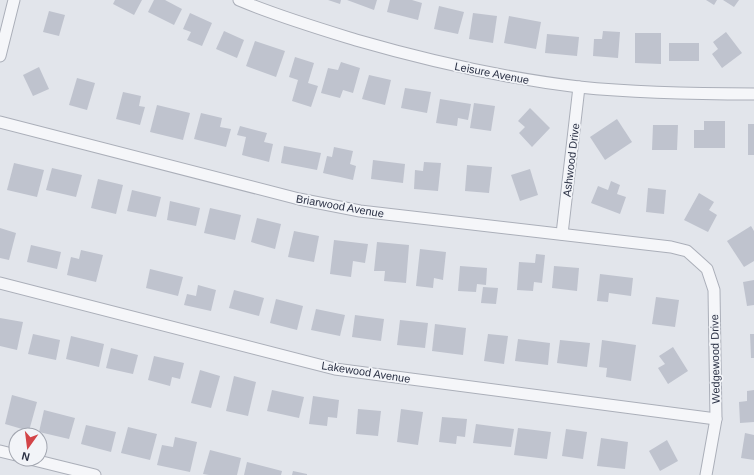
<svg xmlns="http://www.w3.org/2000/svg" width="754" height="475" font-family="Helvetica,sans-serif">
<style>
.building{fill:#bfc3ce}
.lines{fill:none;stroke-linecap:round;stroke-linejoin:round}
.street-casing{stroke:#abafb9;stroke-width:13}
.street{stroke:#f5f6f9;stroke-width:11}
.labels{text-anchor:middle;stroke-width:3.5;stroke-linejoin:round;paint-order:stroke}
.street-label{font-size:11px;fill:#2a3044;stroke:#f2f4f8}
</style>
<rect width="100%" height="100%" fill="#e2e5eb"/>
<g class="building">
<polygon points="115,0 142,0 134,15 113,4"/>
<polygon points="154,0 165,0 182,9 174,25 148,12"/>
<polygon points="328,0 341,0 340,4"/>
<polygon points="347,0 377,0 374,10"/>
<polygon points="390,0 412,0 422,3 418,20 387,12"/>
<polygon points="706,0 717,0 714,5"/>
<polygon points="723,0 739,0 734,7"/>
<polygon points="439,6 464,12 458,34 434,29"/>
<polygon points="49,11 65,15 59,36 43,32"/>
<polygon points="190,13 212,23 202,46 187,40 191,32 183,29"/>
<polygon points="473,13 497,16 493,43 469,39"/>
<polygon points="509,16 541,22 536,49 504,43"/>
<polygon points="224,31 244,40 237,58 216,49"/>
<polygon points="603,31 620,32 618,58 593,56 594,39 602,39"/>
<polygon points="726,32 742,53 722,68 712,54 718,49 713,42"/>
<polygon points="635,33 661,33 661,64 635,63"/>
<polygon points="547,34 579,37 577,56 545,53"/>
<polygon points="255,41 285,51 276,77 246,66"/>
<rect x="669" y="43" width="30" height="18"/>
<polygon points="295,57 314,63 308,83 318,86 311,107 292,101 298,80 289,77"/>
<polygon points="341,62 360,68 353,93 343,90 340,98 321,93 328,68 338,70"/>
<polygon points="39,67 49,89 33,96 23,75"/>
<polygon points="369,75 391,80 385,105 362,99"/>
<polygon points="77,78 95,83 87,110 69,105"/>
<polygon points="405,88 431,92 427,113 401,108"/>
<polygon points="123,92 141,96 139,106 145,107 140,125 116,119"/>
<polygon points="440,99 471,104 468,120 458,118 457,126 436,123"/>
<polygon points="474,103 495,106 491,131 470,128"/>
<polygon points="157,105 190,113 183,140 150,132"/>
<polygon points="530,108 550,128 532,147 519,133 525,127 518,121"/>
<polygon points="201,113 222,118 220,127 231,129 226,147 194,139"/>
<polygon points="617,119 632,142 605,160 590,137"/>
<polygon points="704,121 725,121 725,148 694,148 694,130 704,130"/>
<rect x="748" y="124" width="6" height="31"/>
<polygon points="653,125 678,125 677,150 652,150"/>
<polygon points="240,126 267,133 264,142 273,144 269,162 242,155 246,137 237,135"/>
<polygon points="284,146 321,153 317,170 281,163"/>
<polygon points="334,147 353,151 350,164 356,166 353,180 323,173 327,156 332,157"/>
<polygon points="373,160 405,164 403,183 371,179"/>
<polygon points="424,162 441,163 438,191 414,189 415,170 423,171"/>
<polygon points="14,163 44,170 37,197 7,190"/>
<polygon points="467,165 492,167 489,193 465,191"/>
<polygon points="52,168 82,175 76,197 46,190"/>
<polygon points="530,169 538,195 520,201 511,175"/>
<polygon points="98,179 123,185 116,214 91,208"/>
<polygon points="611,181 620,185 617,194 626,197 620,214 591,203 598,186 608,190"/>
<polygon points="648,188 666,190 664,214 646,212"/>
<polygon points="132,190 161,197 156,217 127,211"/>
<polygon points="699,193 714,202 709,210 717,215 708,232 684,220"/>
<polygon points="170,201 200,208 196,226 167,220"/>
<polygon points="210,208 241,215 235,240 204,233"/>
<polygon points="257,218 281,224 275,249 251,242"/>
<polygon points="751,226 754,231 754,261 744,267 727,241"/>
<polygon points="0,228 16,233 9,260 0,258"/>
<polygon points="294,231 319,236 314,262 288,257"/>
<polygon points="334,240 368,244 365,263 353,261 351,277 330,274"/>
<polygon points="377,242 409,245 406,283 384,281 385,271 374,271"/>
<polygon points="31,245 61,252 57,269 27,262"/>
<polygon points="420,249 446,252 443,280 434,278 433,288 416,286"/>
<polygon points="81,250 103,255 96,282 67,275 71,257 79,259"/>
<polygon points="536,254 545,255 542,283 534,282 533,291 517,290 519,262 535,263"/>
<polygon points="460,266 487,268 486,285 477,284 476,292 458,291"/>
<polygon points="554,266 579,268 577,291 552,288"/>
<polygon points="150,269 183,277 178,296 146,288"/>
<polygon points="600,274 633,278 631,296 609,293 608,302 597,301"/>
<polygon points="754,280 754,305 747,306 743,282"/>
<polygon points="198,285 216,290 211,311 184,305 187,294 196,296"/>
<polygon points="483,287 498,288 496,304 481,303"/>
<polygon points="234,290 264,298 259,316 229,308"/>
<polygon points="656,297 679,300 675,327 652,324"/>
<polygon points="276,299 303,306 297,330 270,323"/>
<polygon points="316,309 345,315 340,336 311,330"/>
<polygon points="355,315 384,319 381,341 352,337"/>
<polygon points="0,318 23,322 17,350 0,346"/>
<polygon points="400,320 428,323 425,348 397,345"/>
<polygon points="435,324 466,328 463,355 432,351"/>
<polygon points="33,334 60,340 56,360 28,354"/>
<polygon points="488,334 508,336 504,364 484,361"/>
<polygon points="750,334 754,334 754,358 751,358"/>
<polygon points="71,336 104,344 99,367 66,359"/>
<polygon points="518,339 550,343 548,365 515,361"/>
<polygon points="560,340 590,343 587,367 557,363"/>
<polygon points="602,340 636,345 631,381 606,377 607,368 599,367"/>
<polygon points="673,347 688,371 668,384 658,368 665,364 659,356"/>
<polygon points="111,348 138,355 133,374 106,368"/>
<polygon points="154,356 184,363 180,379 172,377 170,386 148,380"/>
<polygon points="200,370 220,376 211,408 191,403"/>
<polygon points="234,376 256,382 248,416 226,411"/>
<polygon points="272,390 304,397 299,418 267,411"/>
<polygon points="754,390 754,422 740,423 739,402 747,401 747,391"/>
<polygon points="12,395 37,402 29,431 5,424"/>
<polygon points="313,396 339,400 337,418 328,417 327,426 309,424"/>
<polygon points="358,409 381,411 378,436 356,434"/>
<polygon points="401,409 423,412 418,445 397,442"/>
<polygon points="44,410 75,418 69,439 39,432"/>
<polygon points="442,417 467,419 465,437 457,436 456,444 439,442"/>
<polygon points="476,424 514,429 511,447 473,443"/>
<polygon points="86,425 116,432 111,452 81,444"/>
<polygon points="128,427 157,434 150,460 121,453"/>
<polygon points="518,428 551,432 547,459 514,455"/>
<polygon points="566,429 587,432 583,459 562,456"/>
<polygon points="745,433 754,435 754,460 741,458"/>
<polygon points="175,437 197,442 190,472 157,465 162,445 173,447"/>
<polygon points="601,438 628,442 625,469 597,466"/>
<polygon points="667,440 678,461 660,471 649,451"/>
<polygon points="210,450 241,458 237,475 209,475 203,474"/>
<polygon points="247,462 282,471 281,475 244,475"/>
<polygon points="293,471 307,474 307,475 292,475"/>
</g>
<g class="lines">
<g class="street-casing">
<g id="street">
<path d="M239,0C277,16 317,28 356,40C429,61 503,78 579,87C637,93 695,94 754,94"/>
<polyline points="0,56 14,0"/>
<polyline points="0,122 299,199 360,211 671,247 687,251 707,269 714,290 716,419 706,475"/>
<polyline points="562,234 579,87"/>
<polyline points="0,283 335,369 716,419"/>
<polyline points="0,451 16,455"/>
<polyline points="30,459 95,475"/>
</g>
</g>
<use href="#street" class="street"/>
</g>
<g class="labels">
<g class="street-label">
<text transform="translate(492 73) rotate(11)" y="4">Leisure Avenue</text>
<text transform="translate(571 160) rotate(-83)" y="4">Ashwood Drive</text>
<text transform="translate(340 206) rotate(10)" y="4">Briarwood Avenue</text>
<text transform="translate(715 359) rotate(-91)" y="4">Wedgewood Drive</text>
<text transform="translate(366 372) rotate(9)" y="4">Lakewood Avenue</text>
</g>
</g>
<g transform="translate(28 447) rotate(194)"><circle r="19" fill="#f2f4f8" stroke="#a2a6b0"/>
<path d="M0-3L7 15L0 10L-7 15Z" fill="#d34448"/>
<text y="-6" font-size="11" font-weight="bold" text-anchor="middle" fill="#2a3044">N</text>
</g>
</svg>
